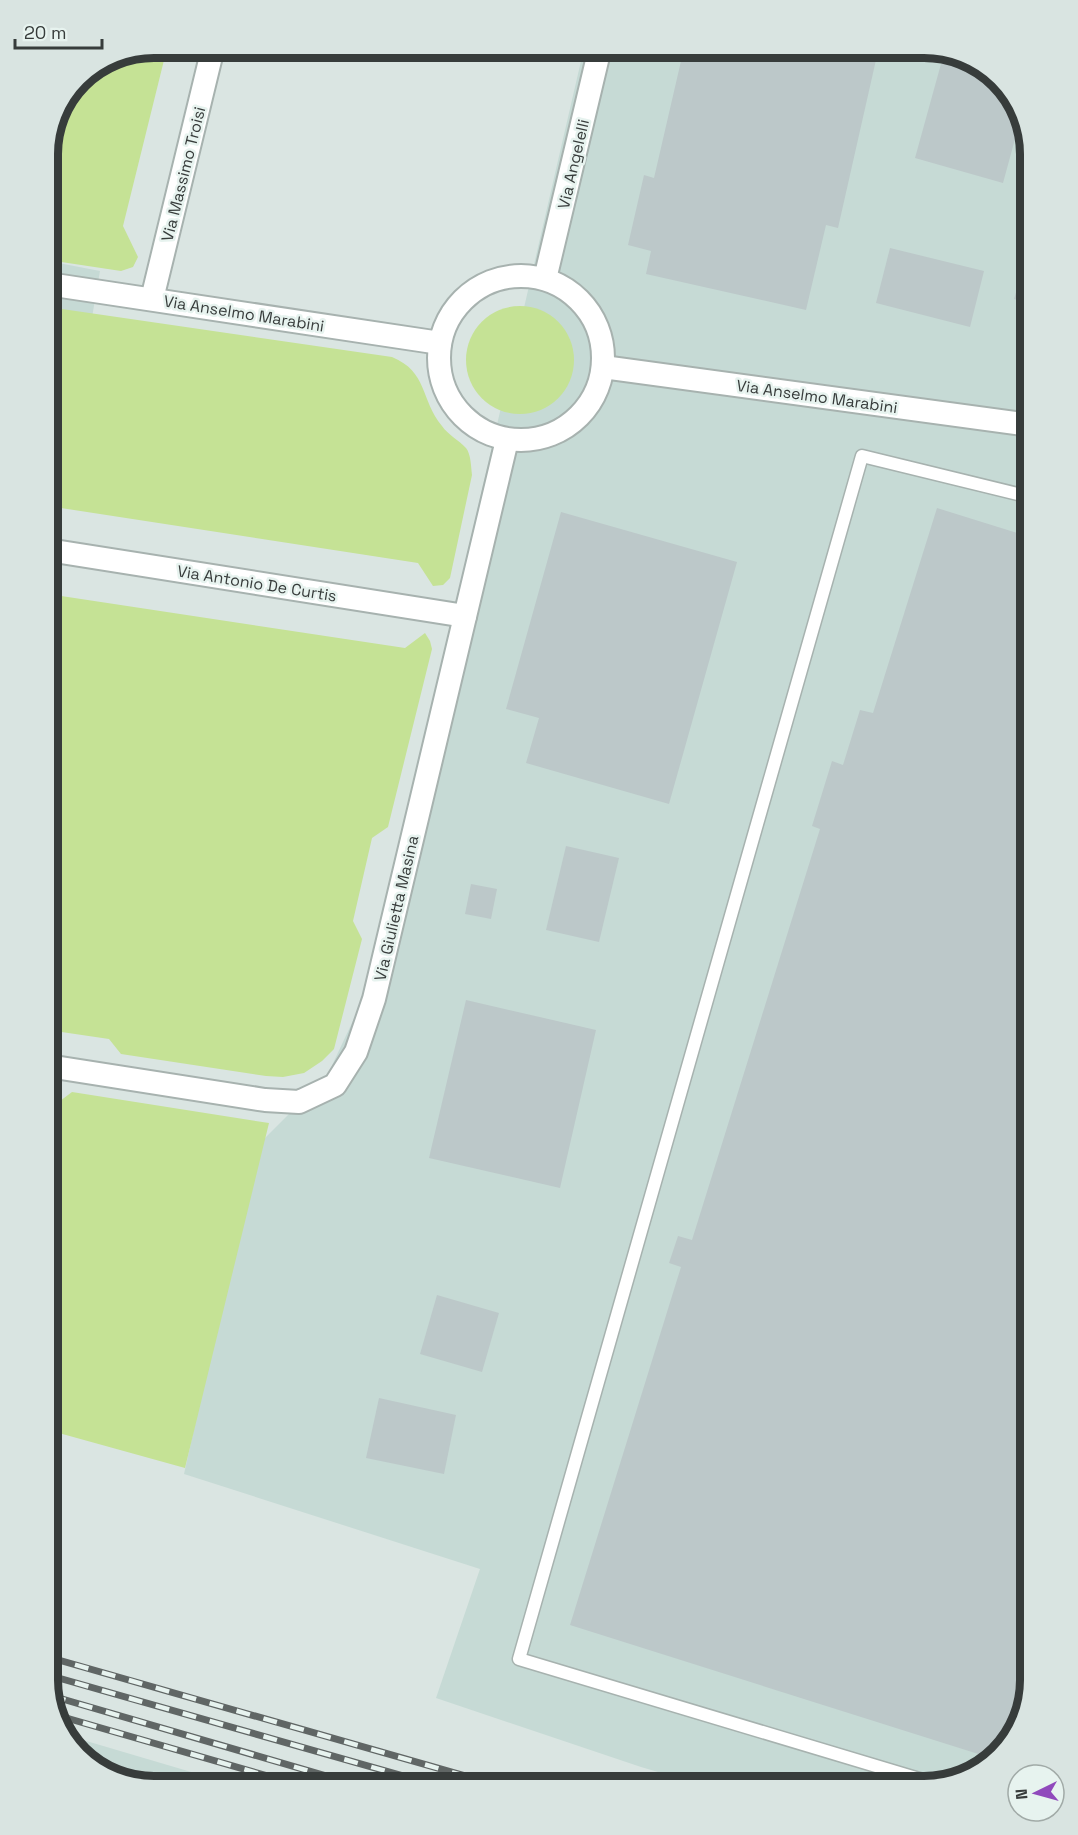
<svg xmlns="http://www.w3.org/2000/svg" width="1078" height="1835" font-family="'Space Grotesk',sans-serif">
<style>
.built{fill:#c6dad5}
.green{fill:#c5e295}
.building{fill:#bcc8c9}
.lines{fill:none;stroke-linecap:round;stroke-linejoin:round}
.service-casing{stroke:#a7b2af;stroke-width:15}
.minor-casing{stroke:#a7b2af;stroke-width:26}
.service{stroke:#fff;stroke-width:12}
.minor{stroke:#fff;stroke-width:22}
.rail-casing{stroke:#606665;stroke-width:7}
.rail{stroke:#e7f3ef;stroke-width:4.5;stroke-dasharray:14;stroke-linecap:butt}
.labels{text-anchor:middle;stroke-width:5;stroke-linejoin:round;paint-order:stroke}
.street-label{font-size:16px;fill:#373c3b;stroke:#e7f3ef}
.rim{fill:none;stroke:#373c3b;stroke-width:8}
</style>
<rect width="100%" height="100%" fill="#dae5e2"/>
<g class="built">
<polygon points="584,48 931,48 983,66 1019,108 1030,155 1030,1681 1012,1739 970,1776 923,1787 709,1787 641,1767 436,1698 480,1569 184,1474 257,1146 327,1076 375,974 411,797"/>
<polygon points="48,261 100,271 48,572"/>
<polygon points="66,1735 242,1787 148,1787 96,1769"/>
</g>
<g class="green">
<polygon points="155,48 167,48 123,226 138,257 133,267 121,271 48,260 48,148 79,79 114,56"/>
<circle cx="520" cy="360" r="54"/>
<path d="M62,309L392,357C428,372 420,399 442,426C448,435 459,440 466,448C471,454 471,467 472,475L450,578L443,585L433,586L418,563L48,506V361Z"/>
<polygon points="48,594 405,648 425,633 430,641 432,649 388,827 372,838 353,921 362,939 334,1049 322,1061 304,1073 283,1077 266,1076 121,1054 109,1039 48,1030"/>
<polygon points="72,1092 269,1123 185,1468 48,1430 48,1103 56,1104"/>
</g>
<g class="building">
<polygon points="684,48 871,48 878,51 838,228 826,225 806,310 646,274 651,251 628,245 644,175 654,178"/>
<polygon points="944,53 983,66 1019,108 1021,117 1003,183 915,158"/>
<polygon points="1030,232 1030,304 1014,299 1023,269 1019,267"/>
<polygon points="890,248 984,271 970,327 876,303"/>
<polygon points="937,508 1030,537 1030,1681 1012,1739 991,1758 570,1625 681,1267 669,1263 678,1236 692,1240 820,829 812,826 832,761 843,765 860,710 873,713"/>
<polygon points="561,512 737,562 669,804 526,763 539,718 506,709"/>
<polygon points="566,846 619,858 599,942 546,930"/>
<polygon points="471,884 497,889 491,919 465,914"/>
<polygon points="466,1000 596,1030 560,1188 429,1158"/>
<polygon points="437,1295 499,1313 482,1372 420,1354"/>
<polygon points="379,1398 456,1415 444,1474 366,1458"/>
</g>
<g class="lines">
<g class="service-casing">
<polyline id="service" points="936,1784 519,1659 862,456 1030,497"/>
</g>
<g class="minor-casing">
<g id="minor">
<circle cx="521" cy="358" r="82"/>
<polyline points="545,279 600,48"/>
<polyline points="48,284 440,343"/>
<polyline points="152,299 213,48"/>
<polyline points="603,367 1030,425"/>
<polyline points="48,550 465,616"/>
<polyline points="48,1066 265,1100 299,1102 335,1085 356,1052 374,999 507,440"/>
</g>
</g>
<use href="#service" class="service"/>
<use href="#minor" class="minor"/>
<g class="rail-casing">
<g id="rail">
<polyline points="48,1657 504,1787"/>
<polyline points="48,1675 442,1787"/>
<polyline points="52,1696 364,1787"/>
<polyline points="56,1715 306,1787"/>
</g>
</g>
<use href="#rail" class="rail"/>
</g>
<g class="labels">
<g class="street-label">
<text transform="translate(573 164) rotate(-77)" y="6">Via Angelelli</text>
<text transform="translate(183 174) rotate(-76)" y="6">Via Massimo Troisi</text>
<text transform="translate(244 313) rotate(9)" y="6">Via Anselmo Marabini</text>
<text transform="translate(817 396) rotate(8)" y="6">Via Anselmo Marabini</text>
<text transform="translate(257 583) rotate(9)" y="6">Via Antonio De Curtis</text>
<text transform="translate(396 908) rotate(-77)" y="6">Via Giulietta Masina</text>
</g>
</g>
<path d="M0 0H1078V1835H0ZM154 58H924A96 96 0 0 1 1020 154V1680A96 96 0 0 1 924 1776H154A96 96 0 0 1 58 1680V154A96 96 0 0 1 154 58Z" fill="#d9e4e1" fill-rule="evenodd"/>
<path class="rim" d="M154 58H924A96 96 0 0 1 1020 154V1680A96 96 0 0 1 924 1776H154A96 96 0 0 1 58 1680V154A96 96 0 0 1 154 58Z"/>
<g transform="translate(1036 1793) rotate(265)"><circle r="28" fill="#e7f3ef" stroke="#a1aaa7" stroke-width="1.5"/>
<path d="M0-4.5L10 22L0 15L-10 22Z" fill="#9049bc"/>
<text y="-9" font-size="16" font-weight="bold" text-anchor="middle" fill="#373c3b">N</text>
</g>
<path d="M15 39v9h87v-9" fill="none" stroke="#373c3b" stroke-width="3"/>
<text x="24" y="39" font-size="18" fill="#373c3b" stroke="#e7f3ef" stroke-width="4.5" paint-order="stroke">20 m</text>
</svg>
